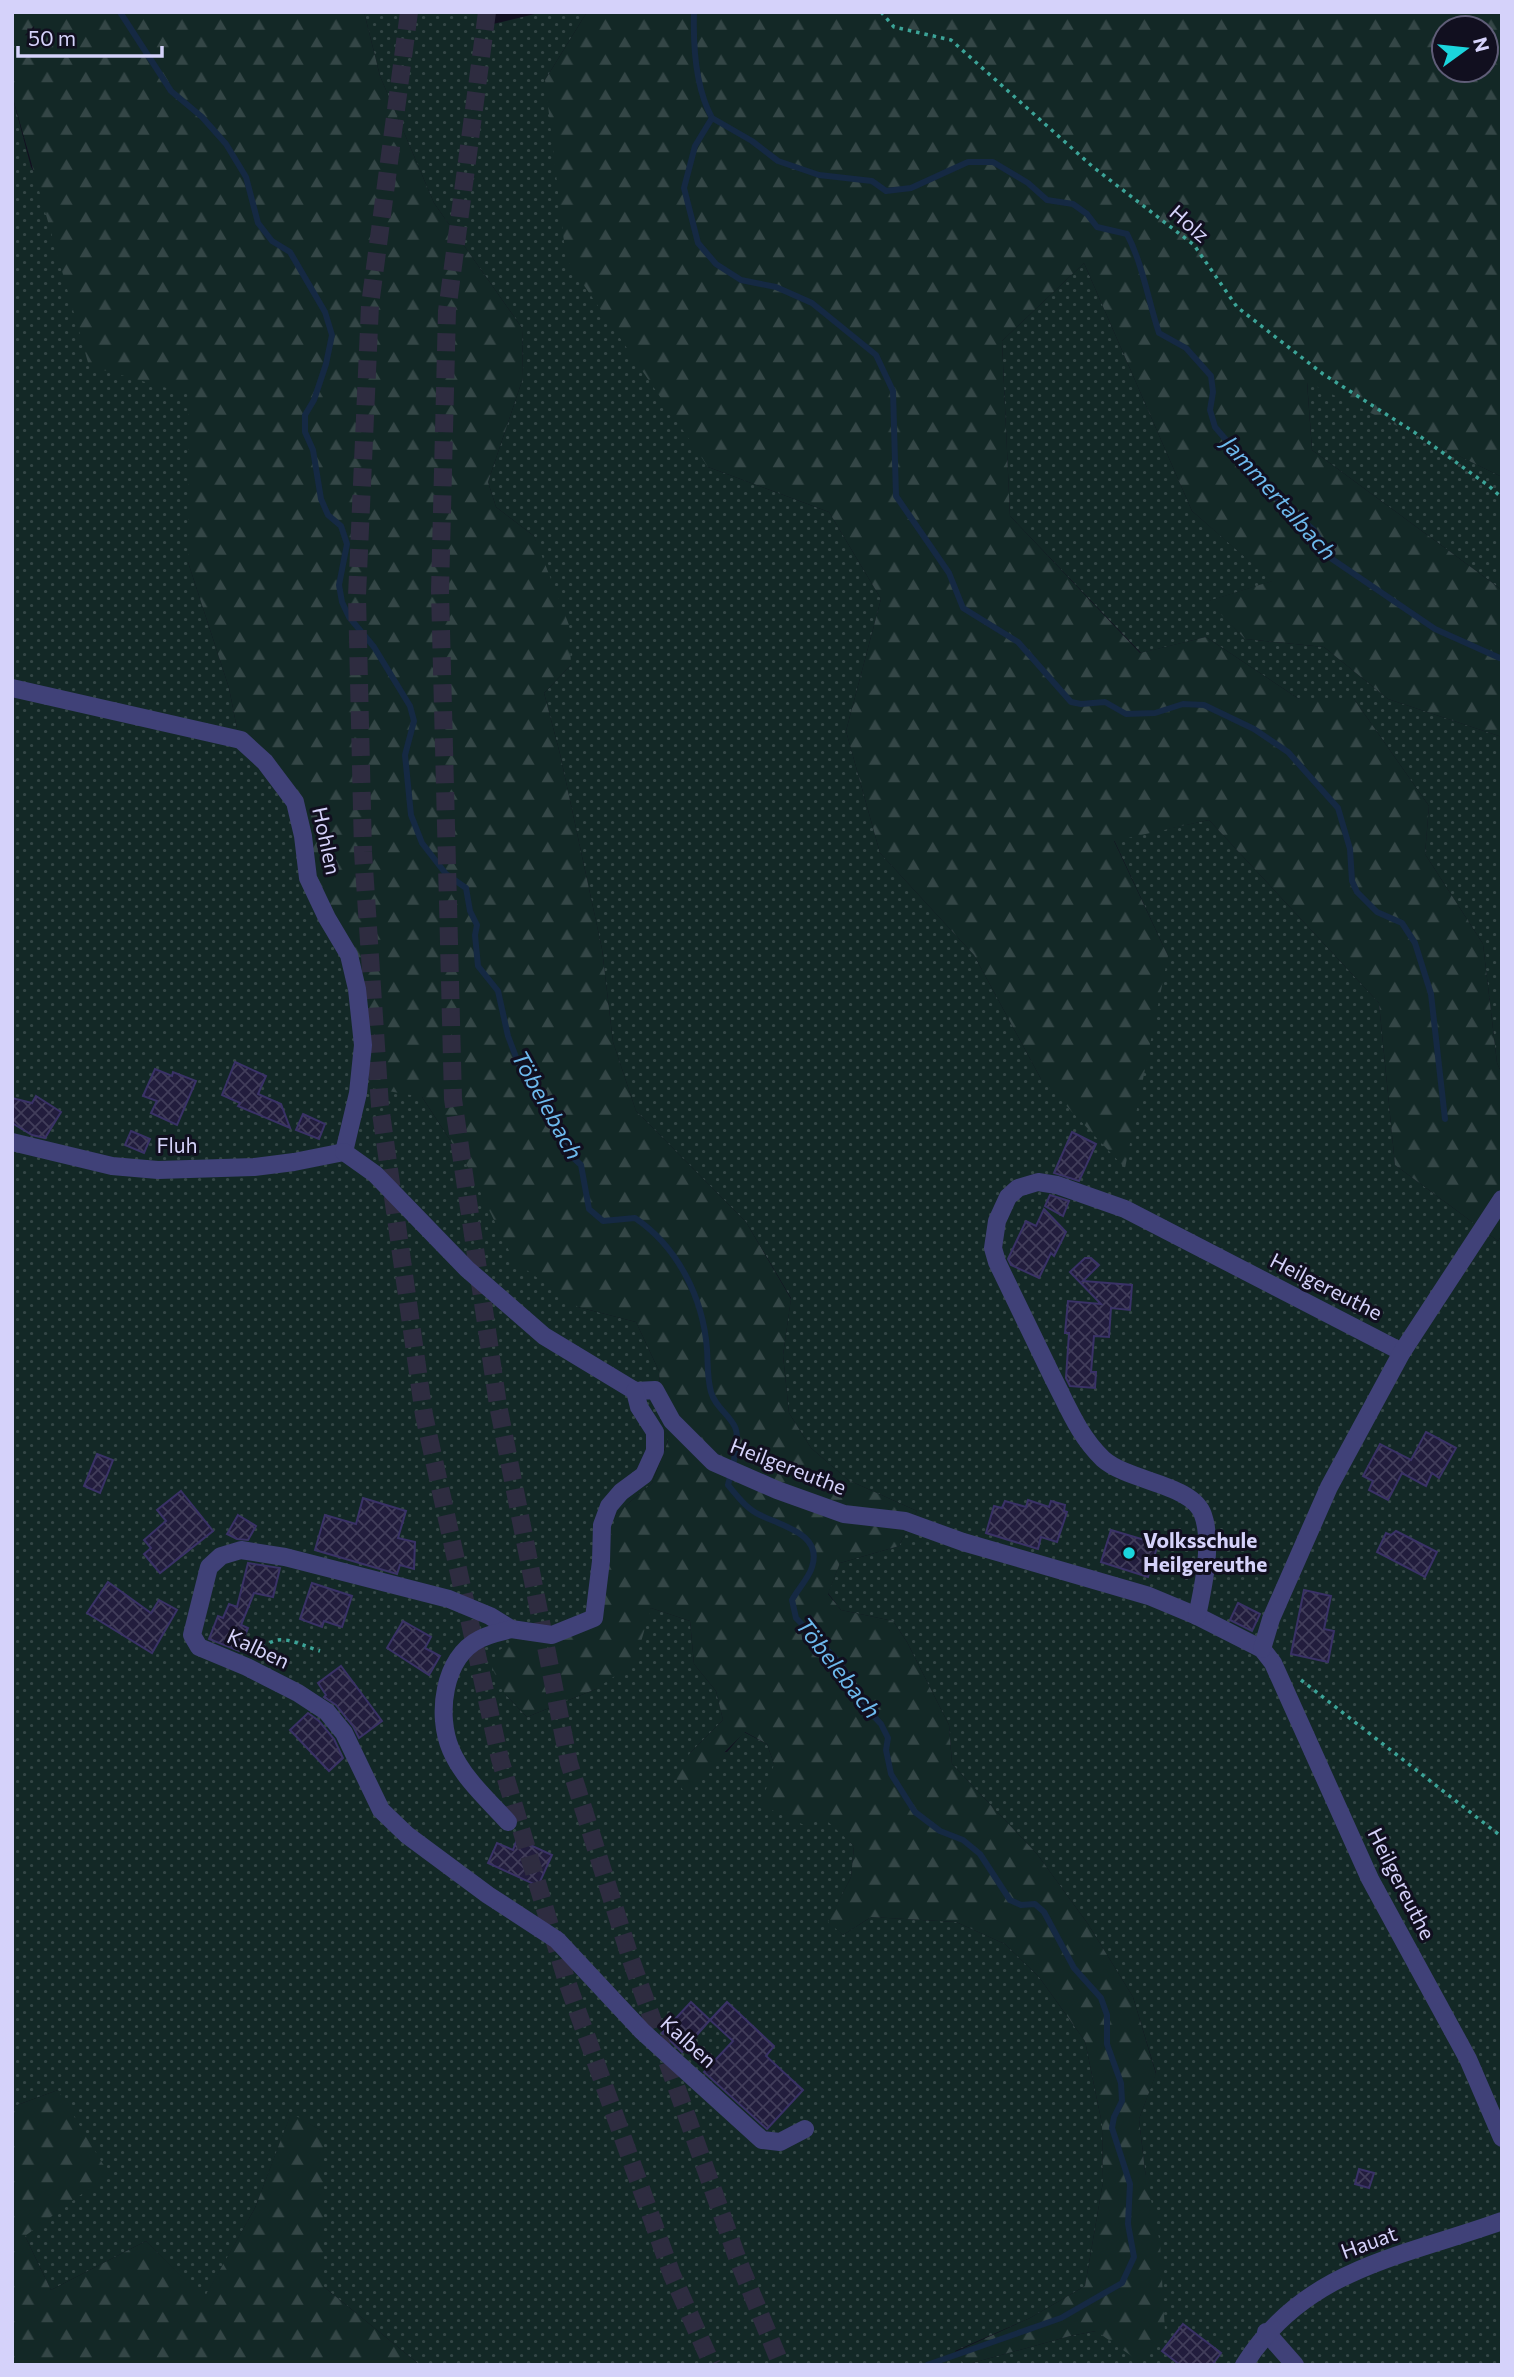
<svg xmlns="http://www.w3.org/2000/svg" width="1514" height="2377" font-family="Commissioner,sans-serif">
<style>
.grass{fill:url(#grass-dots)}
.forest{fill:url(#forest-firs);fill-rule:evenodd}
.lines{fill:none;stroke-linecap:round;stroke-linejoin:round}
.stream{stroke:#152943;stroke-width:6}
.building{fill:url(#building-cross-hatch);stroke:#3a3267;stroke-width:2}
.minor-tunnel{stroke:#2e2c40;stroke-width:18;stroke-dasharray:18 9;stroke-linecap:butt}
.major-tunnel{stroke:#2e2c40;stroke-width:18;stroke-dasharray:18 9;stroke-linecap:butt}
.path{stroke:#3ca498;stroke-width:3.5;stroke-dasharray:3.5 5;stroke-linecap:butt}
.minor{stroke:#404178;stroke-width:18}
.poi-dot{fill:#1bd5dd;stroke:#110f1f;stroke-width:2.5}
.labels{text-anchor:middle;stroke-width:6;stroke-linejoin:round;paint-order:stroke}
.street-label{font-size:21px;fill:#d5d2fa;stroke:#110f1f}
.poi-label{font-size:21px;font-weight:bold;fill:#d5d2fa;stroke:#110f1f;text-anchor:start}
.water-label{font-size:23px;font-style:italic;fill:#6db9ed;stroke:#110f1f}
</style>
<defs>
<pattern id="grass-dots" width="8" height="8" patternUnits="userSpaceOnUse" patternTransform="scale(1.75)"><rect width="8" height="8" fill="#132826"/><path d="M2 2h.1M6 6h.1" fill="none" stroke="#344646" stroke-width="1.8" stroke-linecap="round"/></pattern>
<pattern id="forest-firs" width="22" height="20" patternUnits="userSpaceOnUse" patternTransform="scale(1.75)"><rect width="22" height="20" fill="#132826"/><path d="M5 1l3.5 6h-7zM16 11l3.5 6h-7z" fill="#344646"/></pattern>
<pattern id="building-cross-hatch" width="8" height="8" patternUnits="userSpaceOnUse" patternTransform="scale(1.75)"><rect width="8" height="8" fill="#221d3d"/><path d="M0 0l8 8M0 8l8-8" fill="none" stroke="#413d5a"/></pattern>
</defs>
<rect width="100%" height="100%" fill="#110f1f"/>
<g class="grass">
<polygon points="364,12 485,12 489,25 543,12 587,12 545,80 708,467 829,512 881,599 846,731 880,853 974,955 1041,1079 1168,956 1114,840 1209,820 1379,1003 1395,1165 1498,1241 1502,1235 1502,2365 965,2365 1070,2336 1096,2331 1164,2332 1139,2119 1156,2073 1133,1997 1088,1924 1037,1854 952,1764 949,1725 907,1642 893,1621 841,1610 828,1593 840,1563 899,1546 917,1511 848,1480 811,1448 789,1413 783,1355 791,1298 746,1222 636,1111 613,1042 602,949 560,754 544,693 571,665 534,536 496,507 488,482 523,378 522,328 434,203 380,76"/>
<polygon points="12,95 31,167 188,394 188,562 229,688 241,749 291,805 422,1097 469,1169 578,1307 636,1322 659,1371 662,1421 668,1440 652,1483 616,1514 599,1619 505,1694 527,1717 596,1689 651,1608 690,1621 694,1664 716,1691 723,1720 690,1753 727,1752 744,1732 767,1744 774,1764 854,1846 851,1877 829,1921 843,1935 871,1917 956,1922 1005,1944 1039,1977 1085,2041 1102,2124 1103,2182 1085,2286 1030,2318 955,2351 965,2365 420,2365 324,2287 324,2132 291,2114 255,2208 204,2299 146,2241 51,2290 25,2236 58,2090 12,2107"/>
<polygon points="1084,263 1192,511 1273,581 1209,601 1245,639 1324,647 1388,699 1502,737 1502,1074 1497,1063 1483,944 1425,854 1429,806 1354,699 1299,699 1206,637 1141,653 1010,516 1002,341"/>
<polygon points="1307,381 1502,477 1502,590 1312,450"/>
</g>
<g class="forest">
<polygon points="12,12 364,12 380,76 434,203 522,328 523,378 488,482 496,507 534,536 569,625 571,665 544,693 560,754 602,949 613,1042 636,1111 746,1222 791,1299 783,1355 789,1413 811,1448 848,1480 917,1511 899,1546 840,1563 828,1594 841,1610 893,1621 907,1642 949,1725 952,1764 1037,1854 1088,1924 1133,1997 1156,2074 1139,2119 1145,2171 1160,2243 1165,2332 1140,2362 1096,2331 1070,2336 965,2365 955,2352 1030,2318 1085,2286 1103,2182 1102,2124 1085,2041 1039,1977 1005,1944 956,1922 871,1917 843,1935 828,1922 851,1877 854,1846 825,1819 804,1825 761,1805 774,1764 767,1744 745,1732 684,1792 675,1777 690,1753 723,1720 716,1691 694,1664 690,1621 651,1608 635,1662 596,1689 527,1717 505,1694 492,1668 498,1651 519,1638 599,1619 605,1560 616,1514 652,1483 668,1441 662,1422 659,1371 636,1322 578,1307 514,1261 469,1169 422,1097 371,1088 352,944 316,887 290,805 241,749 229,688 188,562 188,394 89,366 12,95"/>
<path d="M587,12H1502V477L1307,382L1312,450L1502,590V737L1388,699L1324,647L1245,639L1208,601L1272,581L1192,511L1084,263L1002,341L1010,516L1140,653L1206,637L1299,699H1354L1429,806L1425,854L1483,944L1497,1063L1502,1074V1235L1498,1241L1395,1165L1379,1003L1209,820L1114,841L1168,956L1125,1168L1041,1079L974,955L880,853L846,731L881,599L829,512L708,467L566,259L545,80ZM1444,28H1486V70H1444Z"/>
<polygon points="58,2090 109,2174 25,2236 51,2290 146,2241 204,2298 255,2208 291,2113 324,2132 324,2287 420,2365 12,2365 12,2107"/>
</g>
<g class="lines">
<g class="stream">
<path d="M120,12L171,91L202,117L226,144L246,177L258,223L272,241L290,252L325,312L332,335L326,364L314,400L305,415V432L313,450L321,499L328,515L341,526L347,544L339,585L342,602L349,617L374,647L410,706L414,721L405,755L411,815L422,843L446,874L466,888L470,911L477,925L475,935L478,966L498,991L508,1036L519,1065L547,1103L567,1152L581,1165L589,1209L603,1221L635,1218C678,1247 703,1298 707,1349C708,1364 707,1377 711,1392C715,1407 729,1414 735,1427C741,1439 731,1472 728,1485C738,1497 747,1509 760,1515C782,1526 823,1534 812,1567C809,1578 797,1590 792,1600L796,1618L839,1662L849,1677L855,1696L881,1724L888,1738L886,1750L891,1774L915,1812L940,1831L963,1840L980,1854L1010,1900L1021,1905L1035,1904L1044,1912L1074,1968L1101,1998L1107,2015V2044L1121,2083L1122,2101L1114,2117L1112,2128L1130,2184L1128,2224L1134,2257L1122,2283L1061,2318L927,2365"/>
<path d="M694,12C693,46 695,87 712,118L695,146L684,188L698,243L716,264L741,280L776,287L812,303L876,355L893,391L896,496L949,573L963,608L1018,642L1071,702L1081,704L1105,702L1126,714L1155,713L1183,704L1204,705L1254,729L1288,752L1338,808L1350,849L1352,881L1357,892L1377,912L1402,923L1415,943L1431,994L1445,1119"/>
<path d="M712,118L752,141L778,161L819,175L872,181L886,191L911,188L968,162H993L1028,183L1047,200L1073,204L1087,214L1097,227L1127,234C1143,265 1148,300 1159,333L1186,348L1211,376L1213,392L1210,410L1215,427L1278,500L1314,530L1332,559L1435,629L1502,659"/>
</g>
</g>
<g class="building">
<polygon points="235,1062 266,1076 258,1094 281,1104 290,1128 238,1106 240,1103 222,1095"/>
<polygon points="155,1069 172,1076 173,1072 196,1081 177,1125 151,1113 157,1101 143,1096"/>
<polygon points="36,1096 61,1112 45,1138 32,1135 12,1123 12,1098 32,1103"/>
<polygon points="303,1114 325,1124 319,1139 296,1130"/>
<polygon points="131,1131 150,1139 144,1153 125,1145"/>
<polygon points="1072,1132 1096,1144 1079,1181 1054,1173"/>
<polygon points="1050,1195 1069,1201 1063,1216 1045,1206"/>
<polygon points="1044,1209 1066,1232 1054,1256 1051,1253 1039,1278 1011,1265 1008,1259 1026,1221 1036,1226"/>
<polygon points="1085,1258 1091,1258 1099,1265 1083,1281 1132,1285 1130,1310 1111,1308 1109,1337 1094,1336 1091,1372 1096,1372 1095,1388 1070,1386 1066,1378 1069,1333 1065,1333 1068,1301 1101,1304 1070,1272"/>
<polygon points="1426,1432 1456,1448 1439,1478 1432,1473 1426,1486 1402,1473 1388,1500 1369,1490 1373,1481 1363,1476 1380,1444 1411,1460"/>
<polygon points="97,1454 113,1460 100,1493 84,1486"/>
<polygon points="181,1491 213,1531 160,1573 144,1554 151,1548 144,1540 166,1521 157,1510"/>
<polygon points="363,1498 406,1511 398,1538 415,1542 414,1569 400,1565 397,1574 315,1550 325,1515 356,1524"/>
<polygon points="1028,1500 1049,1507 1051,1501 1065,1505 1064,1511 1067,1512 1057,1542 1041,1537 1038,1549 986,1533 994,1506 1002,1508 1005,1501 1026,1507"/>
<polygon points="238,1515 256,1526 248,1540 237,1539 227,1534"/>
<polygon points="1111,1530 1158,1544 1148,1577 1101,1562"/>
<polygon points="1396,1531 1437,1552 1425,1577 1377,1552 1386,1533 1391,1535"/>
<polygon points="248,1563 280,1568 273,1597 254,1593 241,1625 248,1628 239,1651 209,1639 218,1616 223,1618 229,1604 237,1607"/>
<polygon points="108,1582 151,1613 159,1600 177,1610 152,1653 87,1613"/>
<polygon points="312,1583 352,1596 342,1627 324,1621 322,1627 300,1619"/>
<polygon points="1304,1590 1331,1596 1324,1629 1334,1631 1328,1662 1291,1654"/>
<polygon points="1238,1603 1260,1614 1252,1631 1230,1620"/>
<polygon points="403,1621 431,1637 425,1648 440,1656 429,1675 387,1648"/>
<polygon points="341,1666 382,1721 359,1738 353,1726 336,1705 324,1697 326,1695 318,1683"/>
<polygon points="308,1713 319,1721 334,1739 343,1758 329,1771 290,1730"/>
<polygon points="517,1839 552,1855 538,1886 488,1863 497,1843 513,1850"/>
<polygon points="691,2002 710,2020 682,2052 662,2033"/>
<polygon points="727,2002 774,2046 766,2056 803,2090 767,2129 704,2072 733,2041 710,2020"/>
<polygon points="1359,2169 1374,2173 1369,2188 1355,2184"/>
<polygon points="1183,2324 1221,2353 1212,2365 1180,2365 1162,2351"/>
</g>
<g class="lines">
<polyline class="minor-tunnel" points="487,12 447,311 440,591 453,1099 498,1405 569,1763 630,1957 738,2260 781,2365"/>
<polyline class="major-tunnel" points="409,12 370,305 357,596 363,852 380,1106 424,1415 500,1759 566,1979 672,2275 712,2365"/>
<g class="path">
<polyline points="881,12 894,27 951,40 1093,167 1194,245 1237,307 1323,374 1414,432 1489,486 1502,498"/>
<path d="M257,1654C277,1629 294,1643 320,1651"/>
<polyline points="1301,1680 1502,1837"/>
</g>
<g class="minor">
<polyline points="12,688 241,740 265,762 295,802 303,836 308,878 327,918 349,955 357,989 363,1045 358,1093 344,1152"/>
<polyline points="12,1142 112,1166 158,1170 254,1167 294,1162 344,1152"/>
<polyline points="344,1152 375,1174 467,1269 544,1336 635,1391 655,1390 672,1421 713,1462 777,1490 844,1514 905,1521 963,1542 1149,1596 1197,1616 1262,1649 1273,1663 1370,1879 1468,2059 1502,2138"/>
<polyline points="635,1391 639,1407 655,1432 655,1451 644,1475 621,1492 609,1506 602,1525 601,1561 594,1618 552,1635 511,1629 490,1616 449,1599 285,1557 241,1550 221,1556 209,1567 192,1635 199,1647 247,1667 298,1693 327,1712 344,1733 381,1810 407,1835 488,1895 557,1940 642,2031 762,2140 780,2142 805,2129"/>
<path d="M1197,1616C1203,1588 1213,1543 1203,1515C1193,1484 1129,1482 1103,1459C1079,1436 1068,1407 1053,1378C1034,1339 1016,1301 997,1262L993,1248L997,1221L1008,1197L1018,1188L1038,1182L1057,1185L1125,1209L1402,1352"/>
<polyline points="1262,1649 1271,1619 1329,1487 1402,1352 1502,1199"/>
<path d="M508,1822C488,1800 463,1778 451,1750C436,1716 443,1657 480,1639C489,1634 501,1632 511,1629"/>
<polyline points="1266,2332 1295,2365"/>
<path d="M1244,2365C1305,2268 1402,2257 1502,2221"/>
</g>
</g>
<circle class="poi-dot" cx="1129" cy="1553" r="7"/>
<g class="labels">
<g class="street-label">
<text transform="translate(1189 224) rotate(41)" y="7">Holz</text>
<text transform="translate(326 841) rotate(78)" y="7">Hohlen</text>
<text x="177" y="1153">Fluh</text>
<text transform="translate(1326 1287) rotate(27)" y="7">Heilgereuthe</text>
<text transform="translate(788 1467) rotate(21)" y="7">Heilgereuthe</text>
<text transform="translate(258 1649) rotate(25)" y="7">Kalben</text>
<text transform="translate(1401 1884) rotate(63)" y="7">Heilgereuthe</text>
<text transform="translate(688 2042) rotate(42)" y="7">Kalben</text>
<text transform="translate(1369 2243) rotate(-20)" y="7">Hauat</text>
</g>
<g class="poi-label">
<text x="1143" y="1548">Volksschule<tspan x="1143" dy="24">Heilgereuthe</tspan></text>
</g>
<g class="water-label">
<text transform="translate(1279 498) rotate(48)" y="8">Jammertalbach</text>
<text transform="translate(547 1105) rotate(61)" y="8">Töbelebach</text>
<text transform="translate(838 1668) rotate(52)" y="8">Töbelebach</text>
</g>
</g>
<rect width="1514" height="2377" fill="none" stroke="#d5d2fa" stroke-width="28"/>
<g transform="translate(1465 49) rotate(75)"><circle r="33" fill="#110f1f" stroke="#5f5d77" stroke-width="2"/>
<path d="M0-5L12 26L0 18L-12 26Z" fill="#1bd5dd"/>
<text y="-10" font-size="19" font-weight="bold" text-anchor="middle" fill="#d5d2fa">N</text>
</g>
<path d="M18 46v10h144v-10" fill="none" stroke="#d5d2fa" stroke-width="3.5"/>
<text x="28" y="46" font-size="21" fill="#d5d2fa" stroke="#110f1f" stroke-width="5" paint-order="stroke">50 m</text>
</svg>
